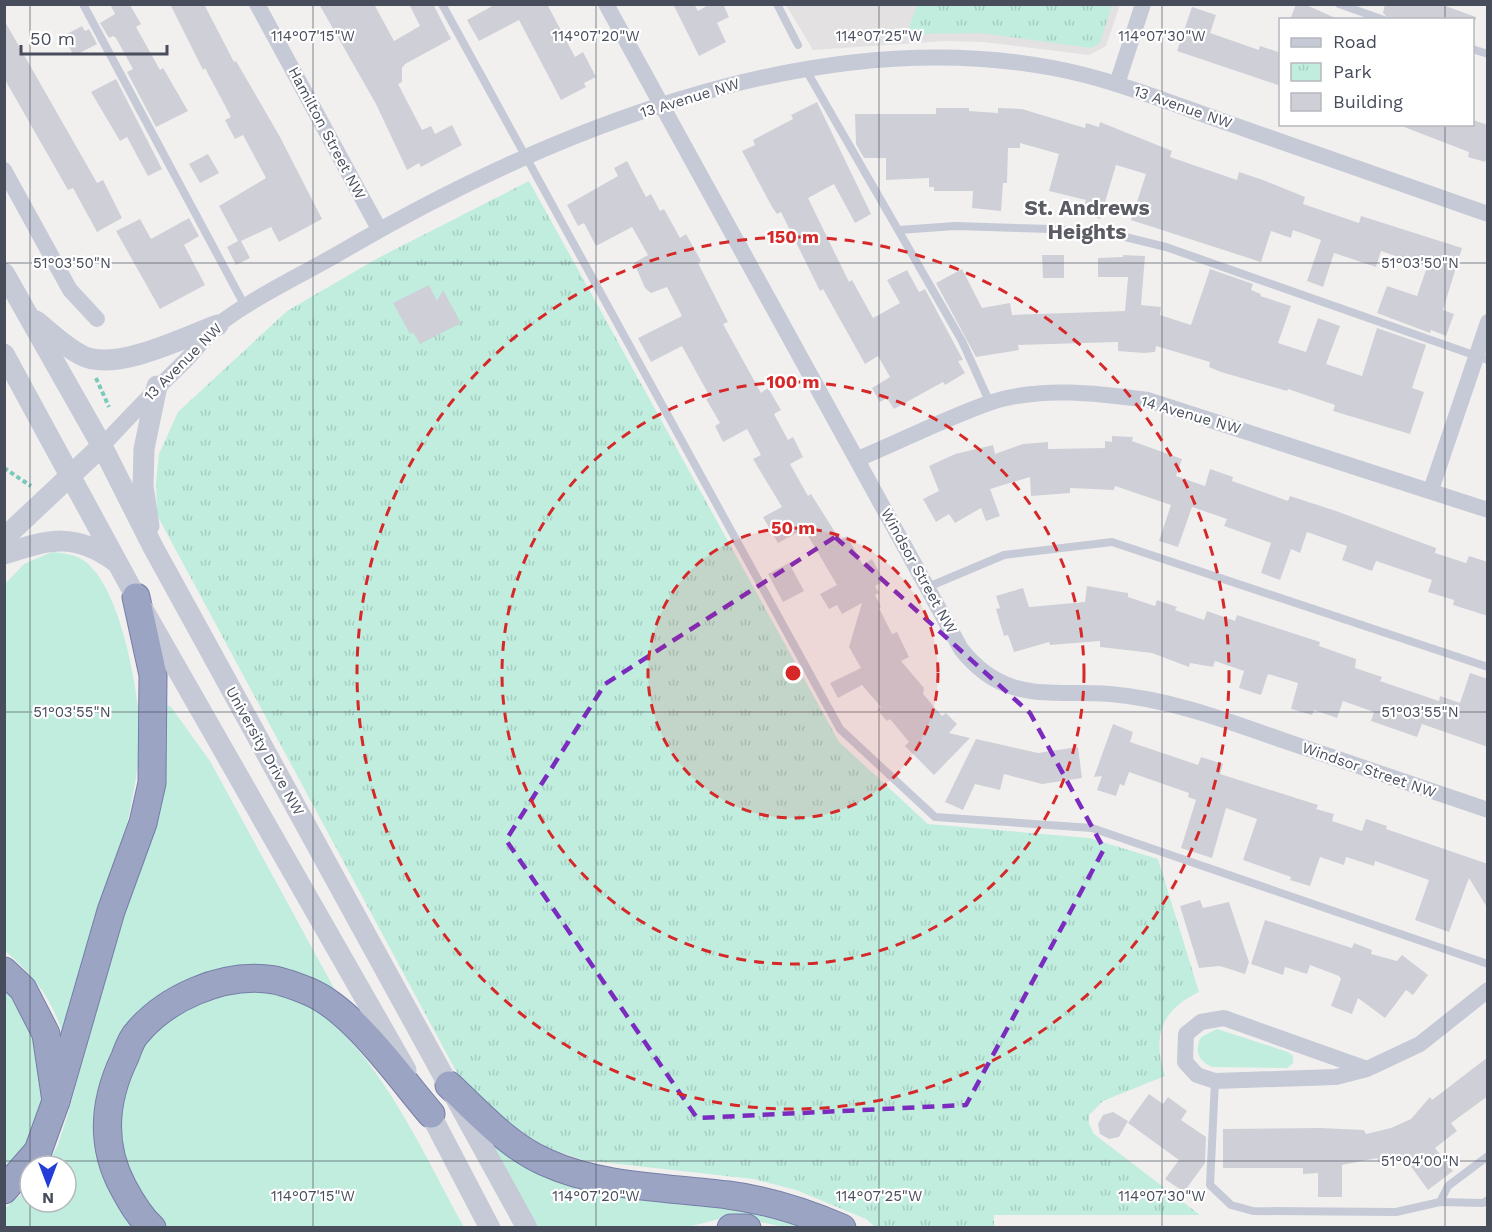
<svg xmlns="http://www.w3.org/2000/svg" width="1492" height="1232" font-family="'Work Sans',sans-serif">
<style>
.education{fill:#e3e1e1}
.green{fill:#c0edde}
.park{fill:url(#park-tufts)}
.building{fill:#cfd0d7}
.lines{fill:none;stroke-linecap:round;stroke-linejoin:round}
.trunk-casing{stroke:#757ea7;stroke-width:29}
.path{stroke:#7ac9b9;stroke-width:4;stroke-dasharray:4.5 3;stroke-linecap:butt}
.service{stroke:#c6cad6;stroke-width:8}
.minor{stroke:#c6cad6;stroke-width:16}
.tertiary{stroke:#c6cad6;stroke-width:21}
.trunk{stroke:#9ca4c4;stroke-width:27}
.marked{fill:none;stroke:#7b2cbf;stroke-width:4.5;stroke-dasharray:12 8;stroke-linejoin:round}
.ticks{fill:none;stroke:#484d5c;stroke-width:1.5;stroke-opacity:0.45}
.ring{fill:none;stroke:#d62828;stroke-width:3;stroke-dasharray:10 8}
.labels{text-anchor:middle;stroke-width:4.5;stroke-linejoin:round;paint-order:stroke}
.street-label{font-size:15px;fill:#484d5c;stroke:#fff}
.district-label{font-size:21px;font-weight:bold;fill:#5c5d64;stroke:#fff}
.ticks-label{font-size:15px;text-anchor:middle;fill:#484d5c;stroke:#fff;stroke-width:4.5;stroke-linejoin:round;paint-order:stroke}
.centre{fill:#d62828;stroke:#fff;stroke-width:3}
.ring-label{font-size:18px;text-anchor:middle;font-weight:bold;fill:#d62828;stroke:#fff;stroke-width:4.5;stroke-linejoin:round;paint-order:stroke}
</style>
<defs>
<pattern id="park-tufts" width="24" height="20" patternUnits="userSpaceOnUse" patternTransform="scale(1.5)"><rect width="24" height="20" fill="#c0edde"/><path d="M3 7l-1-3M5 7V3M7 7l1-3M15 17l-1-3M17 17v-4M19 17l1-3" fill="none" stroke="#a6cdc1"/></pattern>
</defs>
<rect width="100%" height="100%" fill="#f2f0ef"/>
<polygon class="education" points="786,5 1120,5 1106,46 1089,55 983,42 945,41 813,50"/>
<g class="green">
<path d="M52,552C63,553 73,554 83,560C117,583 133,667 138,706L143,710C138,823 97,930 64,1038C52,998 36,978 5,951V584L24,564Z"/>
<polygon points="167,705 171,707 210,761 335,990 211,975 102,1087 137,1227 5,1227 4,1209 30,1187 30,1202 66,1202 66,1166 46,1166 57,1147 67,1117 149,817 165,707"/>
<polygon points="5,984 34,1031 43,1099 26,1145 5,1174"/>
<path d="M258,989C271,992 290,994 302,1001C376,1043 423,1154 464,1227L164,1228L137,1197L116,1133L133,1060L156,1028L204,997Z"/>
<path d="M1217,1029L1288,1052L1293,1056V1063L1287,1068L1212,1067C1198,1061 1194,1050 1201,1037Z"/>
<polygon points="488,1138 540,1174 561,1183 731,1207 815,1227 784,1227 742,1218 719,1219 684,1228 536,1227"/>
</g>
<g class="park">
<polygon points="917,5 917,4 1112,5 1100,43 1091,48 982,33 907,34"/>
<path d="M529,181L839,742L928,824L1089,838L1158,859L1199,992C1161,1010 1152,1036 1165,1076L1103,1101L1089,1115V1124L1094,1134L1200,1215H994V1227H875L866,1219L796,1190L753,1179L583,1160L542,1146L496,1113L463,1084L157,515L156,483L159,454L178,412L287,311L378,258Z"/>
</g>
<g class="building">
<polygon points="110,4 130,5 141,24 136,27 160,70 163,68 188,111 156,127 127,72 133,69 116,38 113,36 109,38 100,23 115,14"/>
<polygon points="170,4 204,4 234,62 236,61 280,137 322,219 279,242 271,227 241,241 250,258 236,265 227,247 238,241 219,206 266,178 243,135 235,139 225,120 231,117 205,68 203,70"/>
<polygon points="319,4 374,4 394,41 420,26 409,4 433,4 451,39 405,64 402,68 402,82 398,84 422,130 431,126 435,134 452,125 462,145 421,167 419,163 407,170 376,104"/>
<polygon points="496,4 547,4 575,57 583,52 596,77 584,83 586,87 561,100 519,20 479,41 467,20"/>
<polygon points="673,4 694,4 698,11 710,4 723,4 729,17 717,23 726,42 699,56"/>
<polygon points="1296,4 1304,4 1340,20 1290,20"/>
<polygon points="1385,4 1440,4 1476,17 1476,20 1390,20 1383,13"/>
<polygon points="1192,7 1216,15 1210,33 1259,50 1260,46 1281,53 1281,86 1177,51"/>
<polygon points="4,20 97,183 103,180 122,218 97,232 73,188 68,190 4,78"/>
<polygon points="82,26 85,31 89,29 97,44 74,56 63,36"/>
<polygon points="116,79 162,169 148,176 127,137 120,141 91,92"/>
<polygon points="817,102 871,214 855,223 834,184 808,198 849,282 852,280 873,318 900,303 887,280 907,270 919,292 925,289 963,360 958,361 965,373 945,385 943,382 894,409 887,398 880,402 872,388 890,377 878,356 865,364 823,289 820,291 781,212 777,214 772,207 742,151 755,145 753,140 793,119 791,115"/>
<polygon points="936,108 969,108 969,111 998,113 998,108 1022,109 1085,128 1086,123 1099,127 1100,122 1172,151 1170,157 1237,180 1239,172 1263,180 1305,197 1303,204 1359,223 1361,216 1462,248 1443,310 1454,314 1446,336 1431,330 1430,333 1377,313 1387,286 1417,296 1427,267 1381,251 1376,267 1334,253 1323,287 1307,281 1321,240 1293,230 1291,238 1271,231 1261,262 1131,220 1146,174 1116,165 1100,219 1082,213 1086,200 1049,191 1059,154 1020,143 1020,148 1008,148 1007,183 1003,183 1001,211 972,208 973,191 934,191 934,187 929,187 929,178 886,180 886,158 864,158 856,144 855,114 936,114"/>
<polygon points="1473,120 1488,125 1488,154 1485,162 1468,157 1469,152 1404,127 1405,124 1473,124"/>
<polygon points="208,154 219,173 200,183 189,164"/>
<polygon points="627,161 646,197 651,194 660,211 664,209 680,238 686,234 701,261 698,263 728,322 723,324 761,393 768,388 781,410 774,414 788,440 793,437 803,457 790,464 808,496 811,494 840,540 847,536 863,565 872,559 884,581 875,586 879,593 875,595 881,607 879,608 892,634 897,632 909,657 901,661 924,688 923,694 942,716 946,713 957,724 949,733 970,738 934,775 905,746 909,742 890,719 887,721 877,710 881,707 862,685 838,698 830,683 861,668 849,647 862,603 842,614 837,605 829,609 820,594 837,585 804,529 778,543 763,517 782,507 753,459 761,455 747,429 723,442 715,426 720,423 706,399 710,397 682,346 651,362 638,338 682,316 667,287 651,293 645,288 634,263 648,255 632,227 596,246 584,223 578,226 567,205 618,176 614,168"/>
<polygon points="189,218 199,236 184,245 205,285 160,309 116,231 140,219 151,239"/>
<polygon points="1042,255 1064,255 1064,278 1043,278"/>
<polygon points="1123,255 1145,256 1141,305 1161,307 1160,315 1191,325 1210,269 1253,284 1251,290 1261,294 1260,296 1291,306 1278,343 1306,352 1318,318 1340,326 1326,364 1362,376 1377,328 1426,345 1412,388 1424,392 1410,434 1333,411 1335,405 1288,389 1287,391 1221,372 1209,367 1210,362 1156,346 1155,352 1144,353 1118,351 1118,342 1018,345 1019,350 976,357 936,283 962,269 982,308 1010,303 1012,315 1125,311 1128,277 1098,277 1098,258 1123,257"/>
<polygon points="429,285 437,301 443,290 461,323 420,344 413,332 410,334 393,303"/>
<polygon points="1112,436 1133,437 1132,441 1182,459 1176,476 1205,486 1210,469 1233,477 1232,481 1288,501 1290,496 1336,511 1436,548 1435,553 1466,563 1469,556 1488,562 1488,616 1453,605 1454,600 1428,592 1432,580 1376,561 1372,571 1342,560 1347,546 1307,532 1300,553 1291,549 1280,580 1261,573 1271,543 1224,526 1227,519 1192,507 1178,547 1159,541 1171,505 1115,486 1114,490 1070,488 1070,493 1031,496 1030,477 990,489 1000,516 986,521 981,508 955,523 949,514 936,522 923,499 939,491 929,466 955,454 993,445 995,454 1023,444 1048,442 1048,449 1105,448 1105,441 1112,442"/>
<polygon points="789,563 804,591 783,602 768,574"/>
<polygon points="1087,586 1128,593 1128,597 1155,606 1157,600 1177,607 1175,610 1204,620 1207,611 1235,621 1237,615 1320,642 1319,646 1356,659 1355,668 1382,677 1380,681 1439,701 1440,696 1460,703 1470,673 1488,679 1488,747 1422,724 1417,737 1371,721 1374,712 1343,701 1337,718 1314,710 1312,715 1291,709 1298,683 1268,674 1261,695 1239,688 1244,671 1215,661 1213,667 1190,663 1189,667 1152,653 1100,647 1100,641 1050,645 1049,642 1014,652 1008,635 1004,636 996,609 1000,608 996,596 1023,588 1029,607 1085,602"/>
<polygon points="1113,724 1133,732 1130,742 1198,765 1201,757 1223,764 1220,774 1318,805 1316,809 1334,814 1332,821 1362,831 1366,819 1387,826 1386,829 1488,864 1488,909 1469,878 1449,932 1415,920 1429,880 1375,861 1374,866 1346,857 1344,865 1320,857 1310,886 1290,880 1291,877 1243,860 1257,819 1226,808 1212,858 1181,848 1196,800 1188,797 1189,793 1129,772 1124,786 1120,784 1116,796 1097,790 1102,776 1094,777"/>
<polygon points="976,739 1038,753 1078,747 1082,778 1042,784 1004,774 1000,790 975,784 963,810 945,802"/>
<polygon points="1200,900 1203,908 1229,902 1249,962 1245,974 1220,966 1199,968 1180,906"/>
<polygon points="1265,920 1352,948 1354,943 1372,950 1371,954 1397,961 1402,955 1428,975 1413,995 1406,990 1385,1018 1358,998 1352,1014 1331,1006 1341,979 1339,976 1310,965 1307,974 1285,967 1283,975 1251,964"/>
<polygon points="1488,1057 1488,1096 1451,1123 1457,1131 1435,1148 1453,1171 1428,1190 1404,1157 1380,1166 1377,1158 1342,1165 1342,1197 1318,1197 1318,1173 1303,1174 1303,1168 1223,1168 1223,1129 1321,1128 1364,1130 1366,1134 1391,1128 1411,1119 1430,1097 1432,1100"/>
<polygon points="1149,1094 1163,1104 1168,1097 1187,1111 1181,1120 1206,1137 1205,1163 1184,1192 1165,1179 1179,1160 1128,1123"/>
<polygon points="1113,1112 1128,1121 1119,1137 1109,1139 1100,1134 1098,1124 1103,1115"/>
</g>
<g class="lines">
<g class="trunk-casing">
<g id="trunk">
<polyline points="4,971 23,989 46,1034 56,1101 38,1151 4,1190"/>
<path d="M449,1085C479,1113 507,1145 545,1162C602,1188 667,1187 728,1195C767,1200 805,1212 842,1228"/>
<polyline points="56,1101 111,911 143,823 152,783 153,675 136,597"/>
<path d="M152,1228C139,1216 131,1202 123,1187C100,1144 104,1100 125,1057C128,1049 131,1039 137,1033C166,998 221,974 267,979C280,980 298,987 310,992C354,1011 400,1078 431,1114"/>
<polyline points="731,1228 747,1228"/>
</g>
</g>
<g class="path">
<polyline points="96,378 109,407"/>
<polyline points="4,468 31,486"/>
</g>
<g class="service">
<polyline points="83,4 246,308"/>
<polyline points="442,4 840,729 935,817 1092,828 1488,964"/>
<polyline points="777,4 798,45"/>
<polyline points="1339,4 1384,20"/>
<polyline points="1472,49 1488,54"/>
<polyline points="806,70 962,341 990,403"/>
<polyline points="899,230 955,226 1051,229 1113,234 1166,247 1488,360"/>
<polyline points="928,587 1004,555 1112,542 1488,667"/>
<polyline points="1215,1081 1210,1185 1231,1205 1253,1211 1396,1212 1440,1202 1483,1203 1488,1200"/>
<polyline points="1440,1202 1448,1186 1488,1156"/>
</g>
<g class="minor">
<polyline points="257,4 379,229"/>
<path d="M606,4L961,649C1004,704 1049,690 1110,694C1170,699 1228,721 1285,741C1353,764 1420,787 1488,810"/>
<polyline points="1117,84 1143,4"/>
<polyline points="4,170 70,290 97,319"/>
<path d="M102,446C128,418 154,391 182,364C195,352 205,336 218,325C249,300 301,275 336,255C542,134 811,22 1053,68C1113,79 1170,103 1228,123C1314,153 1401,183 1488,214"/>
<path d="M858,459C901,441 944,419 989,403C1038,386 1098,393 1148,400L1488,510"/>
<polyline points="1431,490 1488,322"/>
<polyline points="1367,1069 1224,1018 1201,1022 1186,1034 1185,1062 1197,1075 1215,1081 1336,1077 1367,1069 1420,1044 1488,990"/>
</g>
<g class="tertiary">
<polyline points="4,273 102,446 153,547 527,1228"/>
<path d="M36,321C50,332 64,346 81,355C115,373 182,338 218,325"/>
<polyline points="4,354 136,597 406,1070"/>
<polyline points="149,526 143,486 144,449 157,386"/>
<polyline points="4,538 102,446"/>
<path d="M4,554C50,539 75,532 116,562"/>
<polyline points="423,1100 490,1228"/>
</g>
<use href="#trunk" class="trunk"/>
</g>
<path class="marked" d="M835,537L1030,713L1104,849L966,1105L697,1118L506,840L605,684Z"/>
<path class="ticks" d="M30,4V1166M313,4V1228M596,4V1228M879,4V1228M1162,4V1228M1445,4V20M1445,124V1228M4,263H1488M4,712H1488M4,1161H1488M30,1202V1228"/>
<circle cx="793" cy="673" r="145" fill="#d62828" fill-opacity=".12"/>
<g class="ring">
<circle cx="793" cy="673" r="145"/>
<circle cx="793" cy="673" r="291"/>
<circle cx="793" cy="673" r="436"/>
</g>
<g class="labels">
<g class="street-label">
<text transform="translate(690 98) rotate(-17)" y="5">13 Avenue NW</text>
<text transform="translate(1183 107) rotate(19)" y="5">13 Avenue NW</text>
<text transform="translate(327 133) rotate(62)" y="5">Hamilton Street NW</text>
<text transform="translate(183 362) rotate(-45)" y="5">13 Avenue NW</text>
<text transform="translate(1191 415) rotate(16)" y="5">14 Avenue NW</text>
<text transform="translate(919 571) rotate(61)" y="5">Windsor Street NW</text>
<text transform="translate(265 751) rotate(61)" y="5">University Drive NW</text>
<text transform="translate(1369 770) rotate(19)" y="5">Windsor Street NW</text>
</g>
<g class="district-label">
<text x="1087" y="215">St. Andrews<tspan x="1087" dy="24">Heights</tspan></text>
</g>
</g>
<g class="ticks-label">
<text x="313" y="41">114°07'15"W</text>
<text x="596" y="41">114°07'20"W</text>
<text x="879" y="41">114°07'25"W</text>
<text x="1162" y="41">114°07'30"W</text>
<text x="1420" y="268">51°03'50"N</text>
<text x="72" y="268">51°03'50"N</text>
<text x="1420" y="717">51°03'55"N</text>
<text x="72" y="717">51°03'55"N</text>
<text x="1420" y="1166">51°04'00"N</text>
<text x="313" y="1201">114°07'15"W</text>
<text x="596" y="1201">114°07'20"W</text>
<text x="879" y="1201">114°07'25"W</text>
<text x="1162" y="1201">114°07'30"W</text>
</g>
<circle cx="793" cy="673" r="9" class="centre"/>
<g class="ring-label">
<text x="793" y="243">150 m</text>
<text x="793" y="388">100 m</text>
<text x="793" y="534">50 m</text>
</g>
<rect width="1492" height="1232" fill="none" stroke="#484d5c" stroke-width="12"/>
<rect x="1279" y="18" width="195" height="108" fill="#ffffff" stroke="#b6b8be" stroke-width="1.5"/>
<rect x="1291" y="38" width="30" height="9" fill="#c6cad6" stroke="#b6b8be" stroke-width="1.5"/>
<text x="1333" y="48" font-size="18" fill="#484d5c">Road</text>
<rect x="1291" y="63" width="30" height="18" fill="url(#park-tufts)" stroke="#b6b8be" stroke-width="1.5"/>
<text x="1333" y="78" font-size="18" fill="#484d5c">Park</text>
<rect x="1291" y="93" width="30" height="18" fill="#cfd0d7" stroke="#b6b8be" stroke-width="1.5"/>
<text x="1333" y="108" font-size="18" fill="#484d5c">Building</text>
<g transform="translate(48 1184) rotate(180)"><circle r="28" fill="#ffffff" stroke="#b6b8be" stroke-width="1.5"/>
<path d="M0-4.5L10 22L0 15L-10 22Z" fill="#223dd8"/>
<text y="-9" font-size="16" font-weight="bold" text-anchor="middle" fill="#484d5c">N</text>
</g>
<path d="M21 45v9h146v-9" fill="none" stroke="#484d5c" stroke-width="3"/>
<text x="30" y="45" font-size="18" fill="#484d5c" stroke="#ffffff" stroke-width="4.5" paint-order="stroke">50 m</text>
</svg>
